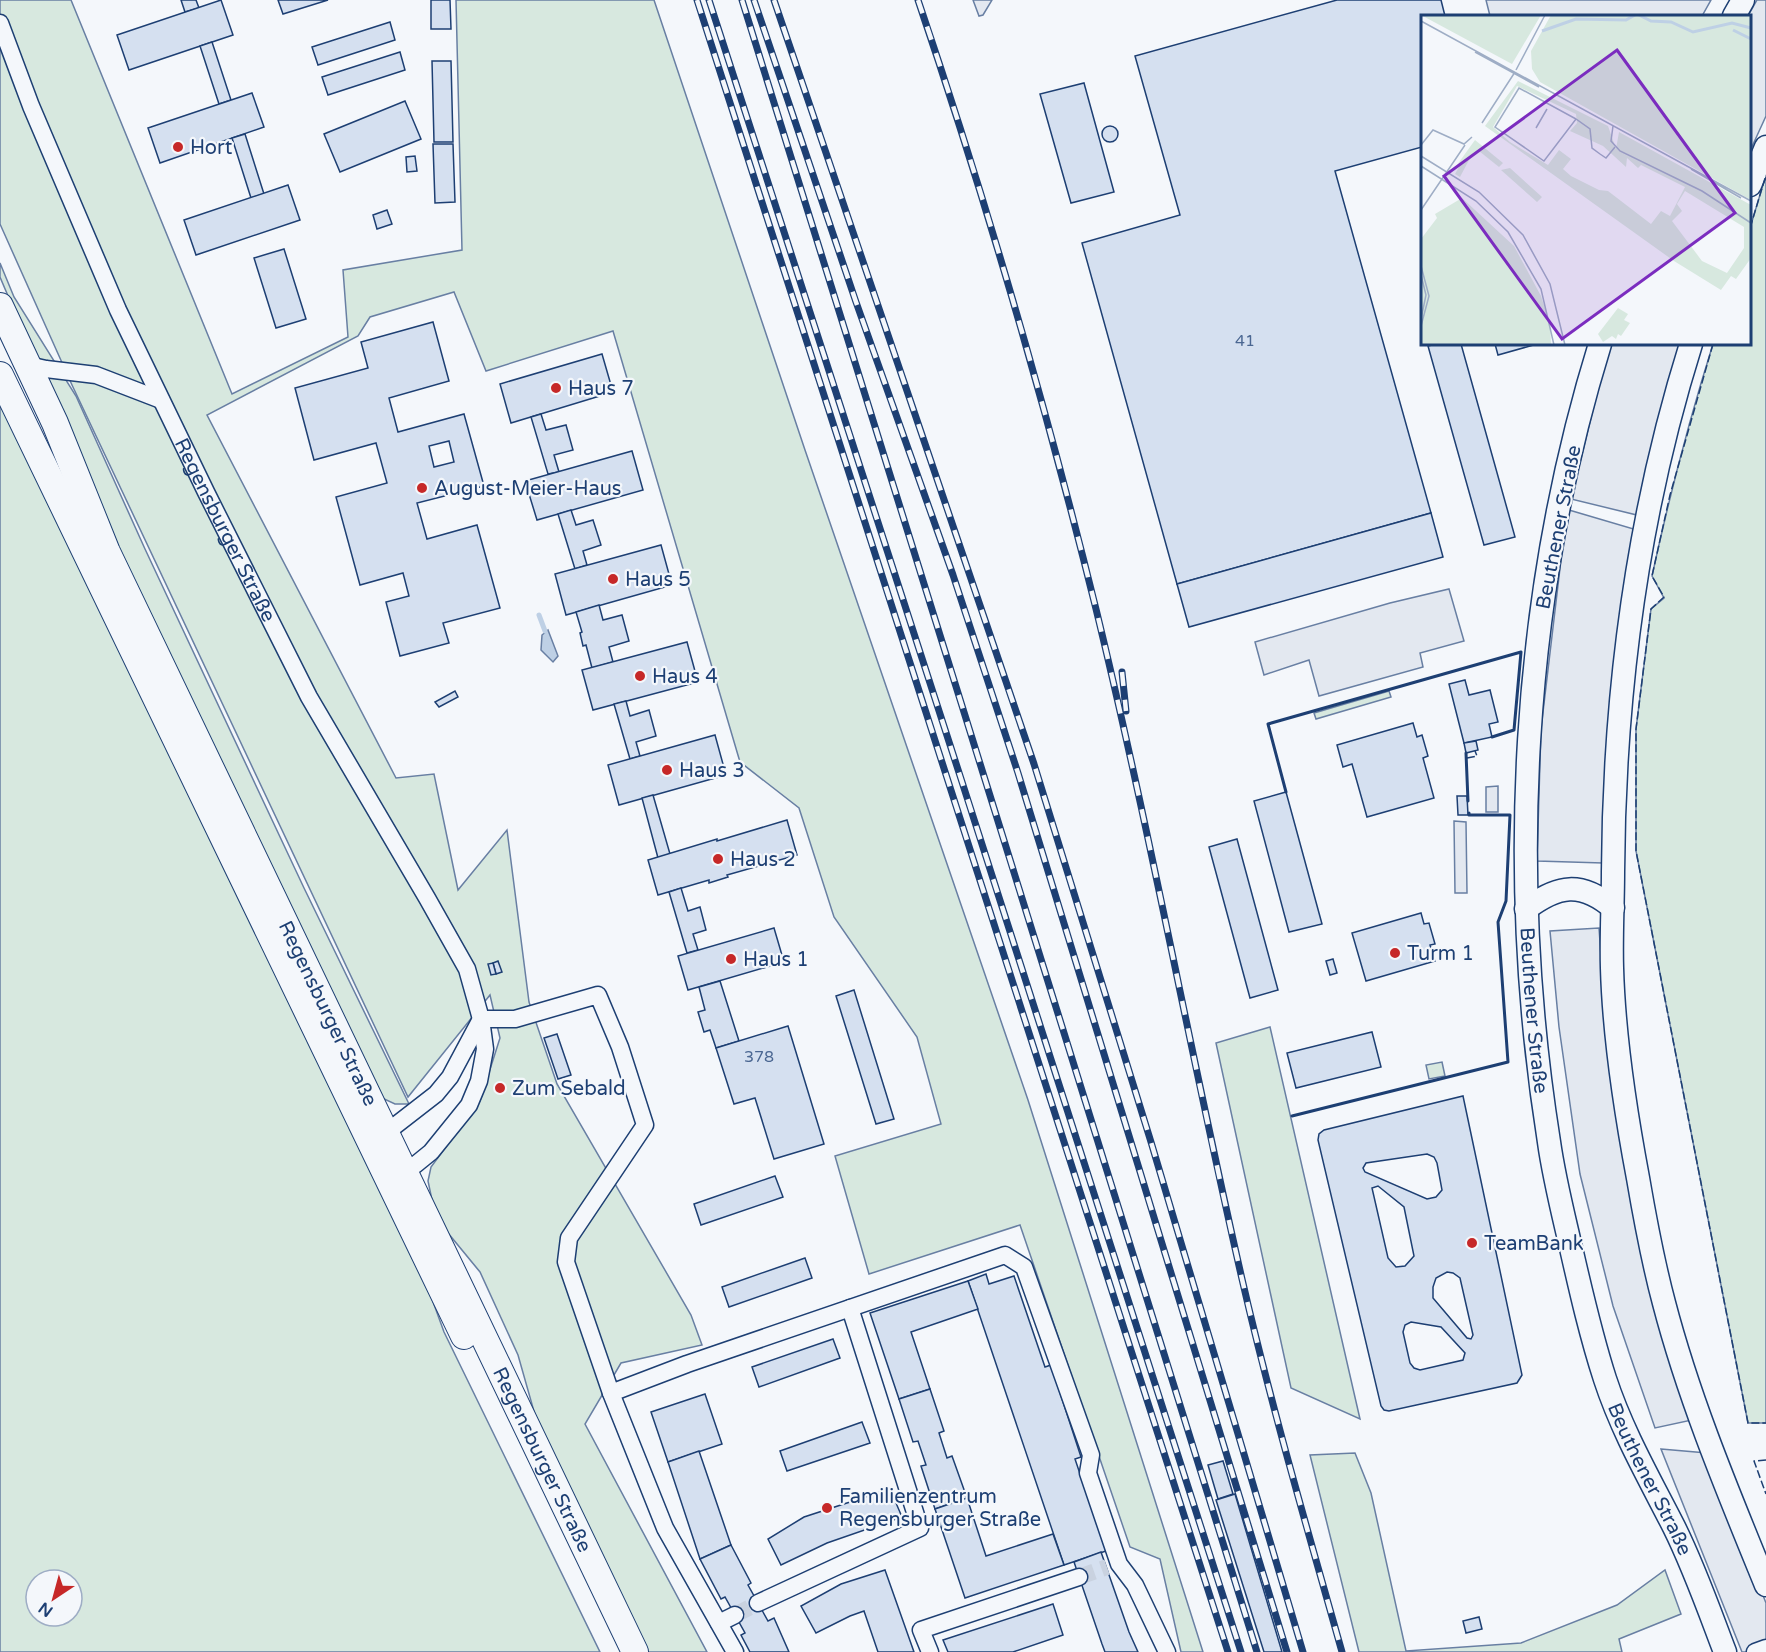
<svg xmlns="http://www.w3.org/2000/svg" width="1766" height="1652" font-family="'Varela Round',sans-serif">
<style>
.green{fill:#d7e8df;stroke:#687fa3;stroke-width:1.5;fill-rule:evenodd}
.parking{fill:#e3e8f0;stroke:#687fa3;stroke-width:1.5}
.water{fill:#bed0e5;stroke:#687fa3;stroke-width:1.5}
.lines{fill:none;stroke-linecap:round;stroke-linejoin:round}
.stream{stroke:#bed0e5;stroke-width:5}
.building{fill:#d5e0f0;stroke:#1d3f73;stroke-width:1.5;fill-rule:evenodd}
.street-tunnel{stroke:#c9d2e0;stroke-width:16;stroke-dasharray:16 8;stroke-linecap:butt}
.street-casing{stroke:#1d3f73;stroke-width:19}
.secondary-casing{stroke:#1d3f73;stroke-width:25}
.primary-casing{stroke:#1d3f73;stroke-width:28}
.street{stroke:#f4f7fb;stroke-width:16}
.secondary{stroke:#f4f7fb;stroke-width:22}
.primary{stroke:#f4f7fb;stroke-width:26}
.rail-casing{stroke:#1d3f73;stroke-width:7}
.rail{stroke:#f4f7fb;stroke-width:4.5;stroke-dasharray:14;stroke-linecap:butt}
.fence{stroke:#1d3f73;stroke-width:1.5;stroke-dasharray:8 3;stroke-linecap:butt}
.wall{stroke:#1d3f73;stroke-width:3}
.poi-dot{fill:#c62828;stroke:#f4f7fb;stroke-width:2}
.labels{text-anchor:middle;stroke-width:4.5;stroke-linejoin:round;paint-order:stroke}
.number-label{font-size:16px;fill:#4b6792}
.poi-label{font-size:20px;fill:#1d3f73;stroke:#f4f7fb;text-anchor:start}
.street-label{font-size:20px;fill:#1d3f73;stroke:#f4f7fb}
.inset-river{fill:none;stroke:#bed0e5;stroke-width:3}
.inset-road{fill:none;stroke:#9eadc5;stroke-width:1.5}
.view{fill:#7b2cbf;fill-opacity:0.15;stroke:#7b2cbf;stroke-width:3}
.inset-edge{fill:none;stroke:#1d3f73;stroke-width:3}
</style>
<rect width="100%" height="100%" fill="#f4f7fb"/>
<g class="green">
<polygon points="0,0 71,0 232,394 348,337 343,270 462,250 456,0 654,0 805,450 1028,1100 1203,1652 1181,1652 1160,1559 1130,1547 1020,1225 869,1274 835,1156 941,1124 917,1037 834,917 799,808 740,762 613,331 486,371 454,292 370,317 358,336 207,415 396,778 434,774 458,890 507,830 529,1002 557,1084 691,1315 702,1345 621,1363 585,1424 707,1652 647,1652 535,1415 518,1355 480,1272 448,1233 432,1200 428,1181 431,1167 480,1101 500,1038 490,995 408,1097 72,385 0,224"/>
<path d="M1766,175V1423H1748L1636,851V729L1651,609L1664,598L1652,576C1669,498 1689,420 1713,344H1750V228Z"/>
<polygon points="0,263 14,297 76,396 145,549 304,888 409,1104 395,1104 382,1098 96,503 0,277"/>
<path d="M0,393L420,1266L444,1332L600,1652H0ZM36,1580H72V1616H36Z"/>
<polygon points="1389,691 1391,697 1316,719 1314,713"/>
<polygon points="1270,1027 1360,1419 1291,1388 1216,1043"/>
<polygon points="1442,1062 1445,1076 1429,1079 1426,1065"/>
<polygon points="1355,1453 1371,1493 1406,1651 1521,1643 1617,1605 1665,1570 1681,1614 1619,1639 1622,1652 1359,1652 1310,1455"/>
</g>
<g class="parking">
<polygon points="973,0 992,0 983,15 979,16"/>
<polygon points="1486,0 1711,0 1702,16 1490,16"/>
<polygon points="1757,0 1766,0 1766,116 1750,151 1750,16 1748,16"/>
<polygon points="1609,344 1684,344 1641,516 1571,499"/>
<polygon points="1569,510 1637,530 1603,863 1537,861 1541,729 1563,543"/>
<polygon points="1449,589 1464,641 1420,653 1423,667 1319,696 1309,660 1264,675 1255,642 1390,603"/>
<polygon points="1498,786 1498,812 1486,812 1486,787"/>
<polygon points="1454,821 1466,822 1467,893 1455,893"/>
<polygon points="1599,928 1608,1055 1692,1420 1655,1428 1613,1306 1580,1174 1559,1027 1550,931"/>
<polygon points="1661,1449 1707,1453 1766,1603 1766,1652 1742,1652"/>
</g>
<polygon class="water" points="548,630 558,656 553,662 541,650 542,635"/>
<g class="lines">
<polyline class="stream" points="539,615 545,631"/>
</g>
<g class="building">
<polygon points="181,0 196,0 199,8 185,12"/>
<polygon points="221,0 233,35 129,70 117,35"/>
<polygon points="278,0 328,0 283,14"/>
<polygon points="431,0 450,0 451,29 431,29"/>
<polygon points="1337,0 1441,0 1445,16 1422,16 1422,147 1335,171 1431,513 1177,584 1082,243 1180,215 1135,56"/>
<polygon points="390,22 395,40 318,65 312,47"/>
<polygon points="212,42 231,100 219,104 200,46"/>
<polygon points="400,52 405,70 328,95 322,77"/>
<polygon points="432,61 451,61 453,142 434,142"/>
<polygon points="1084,83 1114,192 1071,203 1040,94"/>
<polygon points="252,93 264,127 160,163 148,128"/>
<polygon points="405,101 421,139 340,172 324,134"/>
<circle cx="1110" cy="134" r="8"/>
<polygon points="245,134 264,194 251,198 232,138"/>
<polygon points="433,144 453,144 455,202 435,203"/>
<polygon points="415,156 417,171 407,172 406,157"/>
<polygon points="288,185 300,220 196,255 184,220"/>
<polygon points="387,210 392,224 377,229 373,215"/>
<polygon points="284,249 306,319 276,328 254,258"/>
<path d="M433,322L449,381L389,398L398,432L464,414L484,486L417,503L427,539L477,525L500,608L443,623L449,643L400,656L386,602L409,596L403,573L360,585L336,497L387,483L376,443L314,460L295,388L368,368L361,342ZM449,441L454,462L434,467L429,446Z"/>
<polygon points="1436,344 1461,344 1515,537 1484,545 1428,346"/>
<polygon points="1495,344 1537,344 1498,355"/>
<polygon points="602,354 613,392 511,423 500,384"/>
<polygon points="541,414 546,430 566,425 573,450 554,455 559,472 548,474 531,417"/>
<polygon points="632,451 643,490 537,520 525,481"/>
<polygon points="571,510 576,525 593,520 601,545 583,551 587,565 575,569 558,514"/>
<polygon points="1431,513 1443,557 1189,627 1177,584"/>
<polygon points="661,545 672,585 566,615 555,574"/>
<polygon points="599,605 603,620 622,615 629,641 609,647 613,662 592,668 586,645 583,646 580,633 582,632 576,612"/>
<polygon points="687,642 698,682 593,710 582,670"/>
<polygon points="1465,680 1469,695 1490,690 1498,722 1489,724 1492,737 1464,743 1449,684"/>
<polygon points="455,691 458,697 439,707 435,702"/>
<polygon points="626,701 630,716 649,710 656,736 636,742 640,756 630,759 614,704"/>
<polygon points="1413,723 1417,737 1422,735 1428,756 1423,758 1434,798 1367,817 1352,764 1343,767 1337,745"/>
<polygon points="715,735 726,775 619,805 608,765"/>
<polygon points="1476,741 1478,750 1466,753 1464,743"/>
<polygon points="1286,792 1322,924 1289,932 1254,801"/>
<polygon points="653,795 670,854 658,858 642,798"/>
<polygon points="1457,796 1467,796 1468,815 1458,815"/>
<polygon points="787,820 797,855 727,875 728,877 709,883 709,880 658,895 648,860 717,839 717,841"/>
<polygon points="1237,839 1278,990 1250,998 1209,847"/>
<polygon points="681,888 688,911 700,907 706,930 693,934 698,950 687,953 669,892"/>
<polygon points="1421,913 1424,924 1429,923 1435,944 1430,945 1435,961 1366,981 1352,933"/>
<polygon points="774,928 784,962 688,990 678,956"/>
<polygon points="1333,959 1337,973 1330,975 1326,961"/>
<polygon points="498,961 502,972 496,974 493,963"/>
<polygon points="493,963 496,974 491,975 488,964"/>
<polygon points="720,981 739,1041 716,1048 710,1030 704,1032 698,1012 705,1010 699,987"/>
<polygon points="854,990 894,1119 876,1124 836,996"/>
<polygon points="788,1026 824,1144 774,1159 755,1098 734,1104 716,1048"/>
<polygon points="1372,1032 1381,1067 1296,1088 1287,1053"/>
<polygon points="557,1034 571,1075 558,1079 544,1038"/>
<path d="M1463,1096L1522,1375L1517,1383L1389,1411L1384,1410L1381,1406L1318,1140L1319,1134L1324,1130ZM1427,1154L1434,1157L1437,1163L1442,1190L1436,1197L1427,1199L1365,1172L1363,1168L1366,1163ZM1378,1186L1404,1207L1414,1256L1405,1266L1396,1267L1388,1258L1372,1188ZM1447,1272L1453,1273L1460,1278L1473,1335L1471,1339L1467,1338L1433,1298V1287L1436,1278ZM1411,1322L1441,1327L1465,1353L1463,1360L1420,1370L1414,1368L1410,1363L1403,1332L1405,1325Z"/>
<polygon points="775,1176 783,1197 701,1225 694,1204"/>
<polygon points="805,1258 812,1278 729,1307 722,1287"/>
<polygon points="986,1274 989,1284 1014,1276 1045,1367 1051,1365 1081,1457 1075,1459 1106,1551 1064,1565 968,1281"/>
<polygon points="968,1281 978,1309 911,1332 930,1389 899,1399 870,1313"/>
<polygon points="833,1339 840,1358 759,1387 752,1367"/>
<polygon points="930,1389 944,1431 939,1433 947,1458 952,1456 967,1498 935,1509 921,1466 926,1465 918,1441 913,1442 899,1399"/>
<polygon points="705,1394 722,1444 668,1462 651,1412"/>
<polygon points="862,1422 870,1443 787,1471 780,1451"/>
<polygon points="699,1451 731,1545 700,1559 668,1462"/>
<polygon points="1223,1461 1233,1494 1218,1499 1208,1465"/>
<polygon points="890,1489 902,1517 827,1543 781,1565 768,1539 804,1517"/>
<polygon points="1235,1494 1282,1652 1264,1652 1216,1500"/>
<polygon points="967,1498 986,1556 1053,1534 1064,1565 965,1598 935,1509"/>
<polygon points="731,1545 751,1583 748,1585 768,1621 774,1618 789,1652 750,1652 741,1635 745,1633 725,1597 721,1599 700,1559"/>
<polygon points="1101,1552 1129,1632 1138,1652 1105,1652 1102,1644 1074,1562"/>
<polygon points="885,1570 914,1652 878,1652 864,1611 850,1616 816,1633 801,1606 841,1584"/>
<polygon points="1053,1604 1063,1635 1013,1652 948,1652 943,1640"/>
<polygon points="1479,1617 1482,1629 1466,1633 1463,1621"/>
</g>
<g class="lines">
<g class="street-tunnel">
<polyline points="1079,1577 1107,1567"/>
<polyline points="735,1615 758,1603"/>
</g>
<g class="street-casing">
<g id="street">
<path id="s1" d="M0,23L31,106L118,310L206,492L309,697L427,898L467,969L481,1019L485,1049L479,1081L469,1105L431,1152L415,1165L395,1171"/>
<polyline points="28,365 46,369 96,375 161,400"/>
<polyline points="481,1019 515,1019 598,995 620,1047 645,1125 569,1238 566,1262 611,1393 687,1364 1005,1255 1024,1267 1091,1455 1088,1473 1119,1564 1135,1585 1167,1652"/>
<polyline points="378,1139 436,1094 450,1077 481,1019"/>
<polyline points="611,1393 665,1528 735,1652"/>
<polyline points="758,1603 920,1528 850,1308"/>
<polyline points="719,1623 735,1615"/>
<polyline points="930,1652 921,1630 1079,1577"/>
<polyline points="1755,1652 1766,1648"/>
</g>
</g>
<g class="secondary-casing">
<g id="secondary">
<polyline points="1734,16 1743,0"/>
<polyline points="1750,185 1766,147"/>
<path id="s2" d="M1600,344C1521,599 1507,878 1549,1142C1554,1178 1563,1213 1571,1248C1581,1292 1591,1336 1605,1379C1622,1431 1649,1478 1674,1527C1694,1567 1709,1610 1725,1652"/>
<path d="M1691,344C1637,516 1614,692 1613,872C1613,904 1611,936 1612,968C1614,1039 1625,1109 1638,1178C1645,1219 1653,1262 1664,1303C1689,1399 1728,1492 1766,1585"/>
<path d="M1526,909C1558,885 1581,881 1613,908"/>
</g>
</g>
<g class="primary-casing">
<g id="primary">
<path id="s3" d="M0,306L55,423L107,552L635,1652"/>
<polyline points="0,375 464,1336"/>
</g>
</g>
<use href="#street" class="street"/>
<use href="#secondary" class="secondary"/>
<use href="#primary" class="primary"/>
<g class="rail-casing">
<g id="rail">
<polyline points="697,0 1228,1652"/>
<polyline points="709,0 963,785 1241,1652"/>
<polyline points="742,0 1257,1652"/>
<polyline points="754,0 856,302 953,575 1018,773 1287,1652"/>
<polyline points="774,0 1034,764 1151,1142 1303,1652"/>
<path d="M918,0C986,200 1045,403 1096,609C1150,831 1191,1056 1242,1279C1271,1405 1307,1528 1342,1652"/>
<polyline points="1122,672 1126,711"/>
</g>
</g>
<use href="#rail" class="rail"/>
<g class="fence">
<polyline points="1750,228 1766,175"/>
<polyline points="1713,344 1670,495 1652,576 1664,597 1651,609 1636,729 1636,851 1748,1423 1766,1423"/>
<polyline points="1467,758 1477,756 1475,751"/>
<polyline points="1766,1460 1754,1461 1766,1494"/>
</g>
<g class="wall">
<polyline points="1466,753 1468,801"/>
<polyline points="1286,792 1268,724 1521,652 1514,730 1492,737"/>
<polyline points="1292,1116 1508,1062 1498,922 1506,901 1510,815 1469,815 1469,813"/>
</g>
</g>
<g class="poi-dot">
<circle cx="178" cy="147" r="6"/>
<circle cx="556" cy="388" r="6"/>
<circle cx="422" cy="488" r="6"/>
<circle cx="613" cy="579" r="6"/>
<circle cx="640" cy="676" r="6"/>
<circle cx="667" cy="770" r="6"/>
<circle cx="718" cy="859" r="6"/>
<circle cx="1395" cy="953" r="6"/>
<circle cx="731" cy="959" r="6"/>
<circle cx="500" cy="1088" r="6"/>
<circle cx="1472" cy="1243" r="6"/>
<circle cx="827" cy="1508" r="6"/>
</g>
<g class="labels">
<g class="number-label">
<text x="1245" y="346">41</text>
<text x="759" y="1062">378</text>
</g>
<g class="poi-label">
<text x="190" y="154">Hort</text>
<text x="568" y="395">Haus 7</text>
<text x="434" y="495">August-Meier-Haus</text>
<text x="625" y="586">Haus 5</text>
<text x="652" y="683">Haus 4</text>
<text x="679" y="777">Haus 3</text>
<text x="730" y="866">Haus 2</text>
<text x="1407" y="960">Turm 1</text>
<text x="743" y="966">Haus 1</text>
<text x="512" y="1095">Zum Sebald</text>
<text x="1484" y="1250">TeamBank</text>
<text x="839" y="1503">Familienzentrum<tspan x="839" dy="23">Regensburger Straße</tspan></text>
</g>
<g class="street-label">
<text transform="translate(1558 527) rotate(-79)" y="7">Beuthener Straße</text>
<text dy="7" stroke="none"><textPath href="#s1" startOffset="555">Regensburger Straße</textPath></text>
<text dy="7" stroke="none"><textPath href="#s2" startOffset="674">Beuthener Straße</textPath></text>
<text dy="7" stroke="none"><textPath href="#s3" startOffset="780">Regensburger Straße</textPath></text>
<text dy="7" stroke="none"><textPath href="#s3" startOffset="1275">Regensburger Straße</textPath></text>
<text dy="7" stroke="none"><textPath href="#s2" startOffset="1160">Beuthener Straße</textPath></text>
</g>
</g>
<g transform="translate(1421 15)">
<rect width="330" height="330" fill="#f4f7fb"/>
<path d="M0,0H120L91,49ZM130,0H330V185L119,67L111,54L110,36ZM97,66L187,111L195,134L198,117L330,190V243L315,264L310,261L300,275L253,246L64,111ZM96,71L155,99L156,108L149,116L182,131L205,152L206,143L217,153L220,150L264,172L249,201L240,196L230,209L187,176L178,175L150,161L142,154L150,144L138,135L127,150L89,127L72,112ZM264,176L323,212V233L306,258L281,246L251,206L261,196L256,189ZM54,125L82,148L78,152L58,136L48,145L39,162L34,159L38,152L36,150ZM89,153L121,182L116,187L80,155ZM41,183L93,231L120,281L129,309L130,330H0V224L16,203L14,199ZM197,293L207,299L203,305L209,308L200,321L197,319L195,324L191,321L182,327L177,319Z" fill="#d7e8df" fill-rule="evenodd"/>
<path class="inset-river" d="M218,0L230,6L250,7L272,17L311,8L330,13M312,15L330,24M121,16L155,4L205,5L214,0"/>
<path class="inset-road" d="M0,6L330,186M54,37L118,72M95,55L124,0M155,104L98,73L74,112L123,146L155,104L169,114L171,133L179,139L185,143L194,132M61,108L94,57M192,111L190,126L199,136L281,176L330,208M115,113L126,94M0,130L12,115L43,129L51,122M0,141L58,177L102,220L129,269L144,330M0,151L55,186L87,217L120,274L133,330M270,154L320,183M0,195L44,130M0,251L8,281L0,311M0,260L5,280L0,304"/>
<path class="view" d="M196,35L314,198L141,324L23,161Z"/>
<rect width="330" height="330" class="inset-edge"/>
</g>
<g transform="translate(54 1598) rotate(216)"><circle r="28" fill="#f4f7fb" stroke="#9eadc5" stroke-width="1.5"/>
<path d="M0-4.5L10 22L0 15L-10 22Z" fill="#c62828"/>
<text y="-9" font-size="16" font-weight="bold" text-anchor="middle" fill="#1d3f73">N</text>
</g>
</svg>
